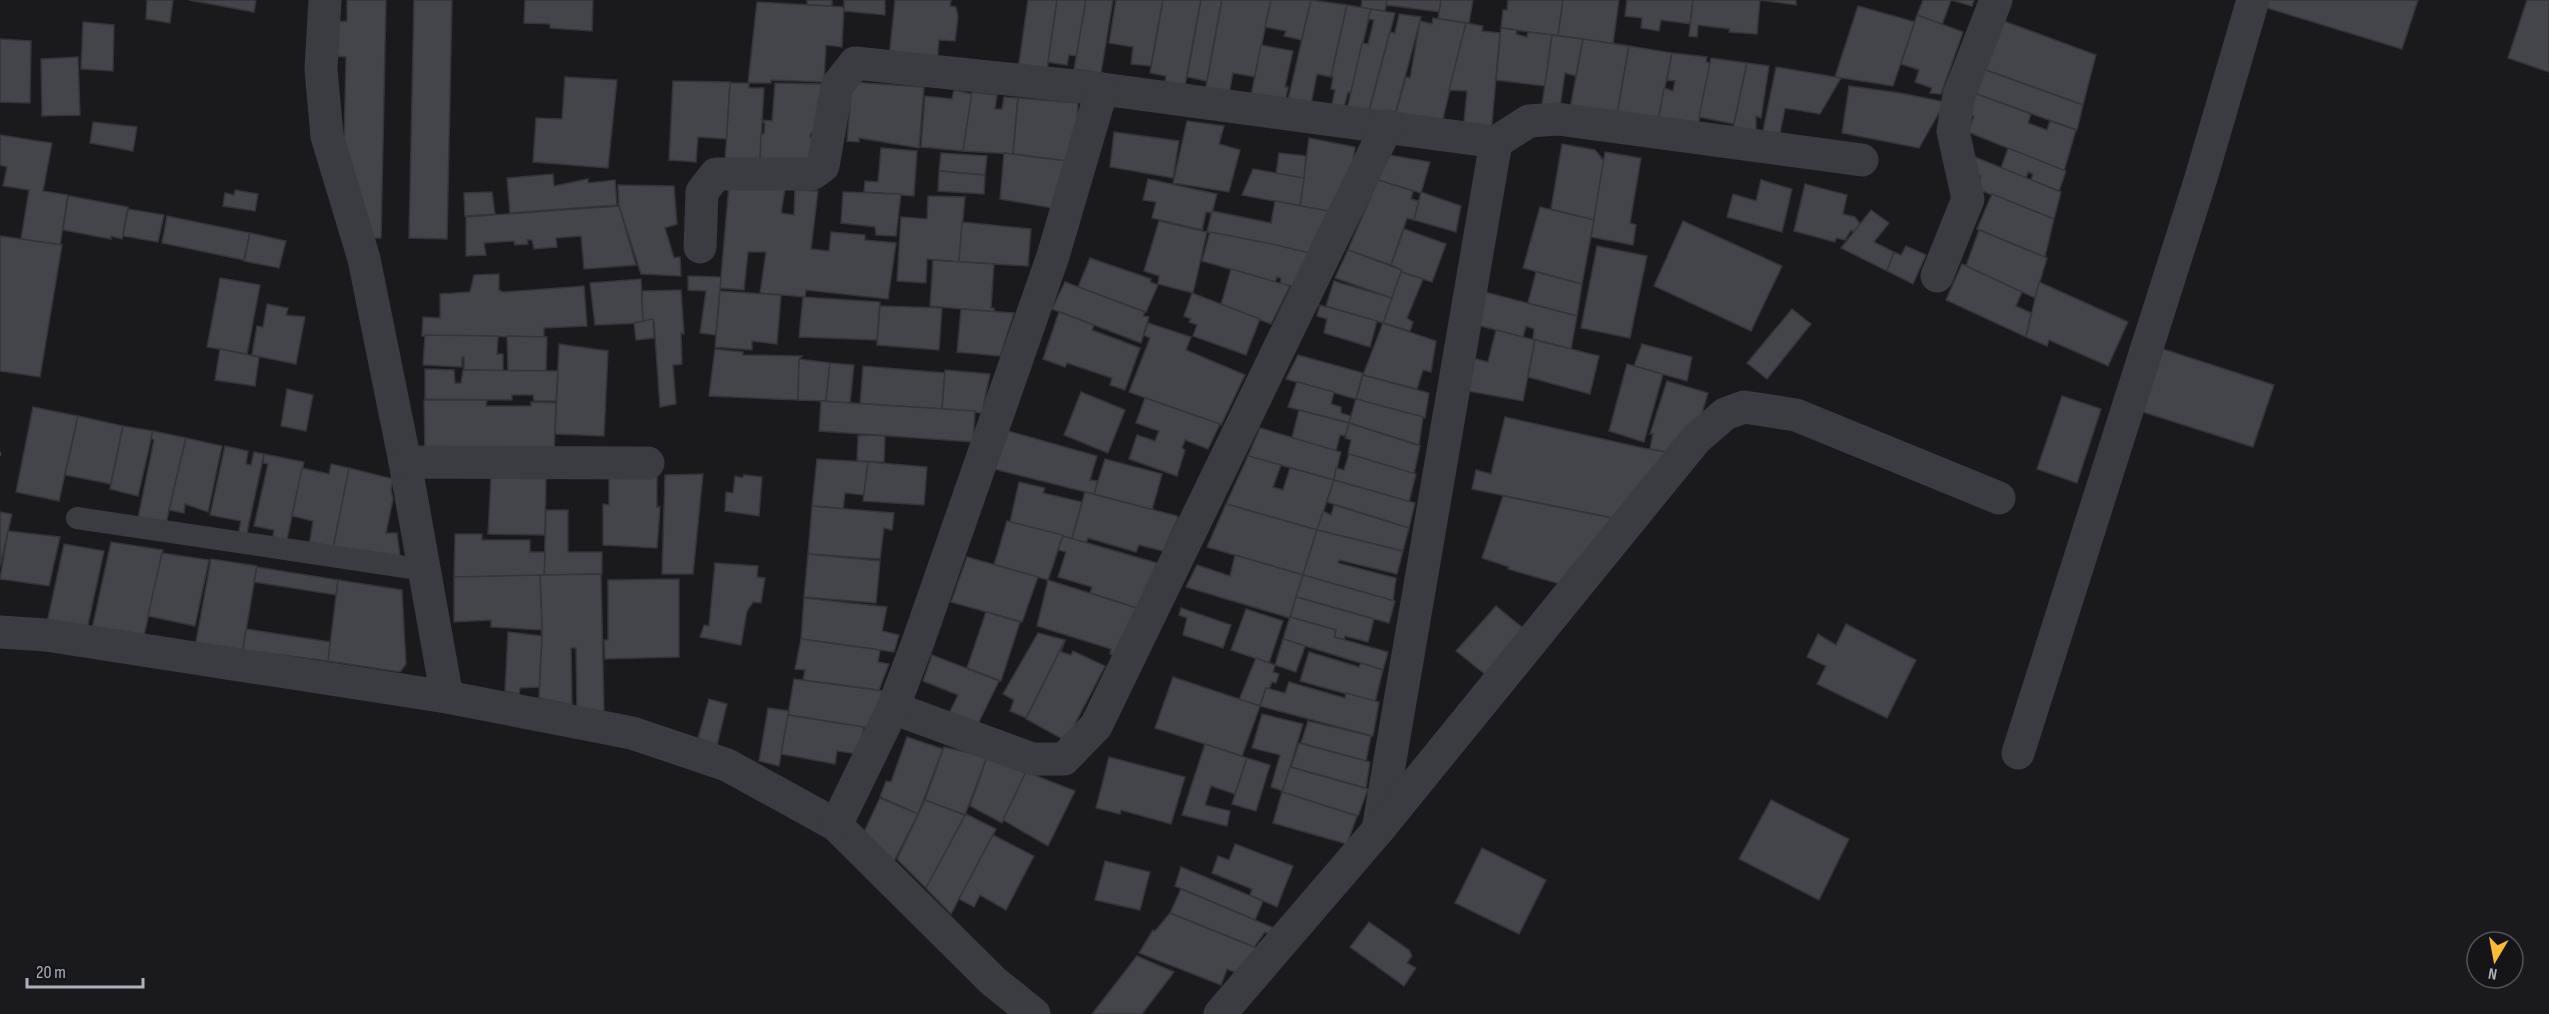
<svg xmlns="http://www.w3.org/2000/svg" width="2549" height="1014" font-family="'Sofia Sans Condensed',sans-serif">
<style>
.building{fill:#44454a;stroke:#343439;stroke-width:1.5}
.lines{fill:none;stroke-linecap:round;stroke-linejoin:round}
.path{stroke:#414349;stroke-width:4;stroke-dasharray:3 4.5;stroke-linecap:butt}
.lane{stroke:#3b3c42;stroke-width:22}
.street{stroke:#3b3c42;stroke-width:33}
</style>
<rect width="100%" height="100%" fill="#1a1a1d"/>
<g class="building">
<polygon points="147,0 173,0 170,23 146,19"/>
<polygon points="189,0 256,0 254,12"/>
<polygon points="347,0 386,0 381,238 342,238 346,57 335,56 334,22 347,21"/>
<polygon points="414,0 452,0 447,239 409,238"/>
<polygon points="525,0 593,0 592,31 550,28 550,24 524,23"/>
<polygon points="807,0 832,0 832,6 807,5"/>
<polygon points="885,0 885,15 844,11 844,0"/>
<polygon points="895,0 951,0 950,6 956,7 958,17 955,41 939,40 937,62 889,58"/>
<polygon points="1028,0 1057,0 1047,70 1018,70"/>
<polygon points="1057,0 1086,0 1077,56 1069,55 1067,65 1048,62"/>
<polygon points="1086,0 1113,0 1101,73 1074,69"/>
<polygon points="1116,0 1163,0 1151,66 1131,64 1133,47 1109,43"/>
<polygon points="1163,0 1201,0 1184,91 1164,88 1166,76 1150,73"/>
<polygon points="1201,0 1222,0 1207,81 1187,77"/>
<polygon points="1222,0 1271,0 1255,77 1233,73 1229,94 1205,92"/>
<polygon points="1271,0 1311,0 1302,40 1284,36 1286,31 1265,27"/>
<polygon points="1311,0 1347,5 1331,77 1317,74 1311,104 1288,100"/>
<polygon points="1362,0 1387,0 1385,11 1361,8"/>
<polygon points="1387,0 1441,0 1440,12 1386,5"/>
<polygon points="1441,0 1473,0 1469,23 1438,19"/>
<polygon points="1508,0 1563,0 1558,36 1501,28 1503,10 1507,10"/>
<polygon points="1563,0 1619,0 1613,44 1558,36"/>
<polygon points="1627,0 1693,0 1690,24 1661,20 1659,31 1641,28 1642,18 1625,16"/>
<polygon points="1693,0 1760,0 1757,34 1729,32 1730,29 1698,25 1697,37 1689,36"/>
<polygon points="1760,0 1796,0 1796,5"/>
<polygon points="1923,0 1951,0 1942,25 1917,15"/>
<polygon points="1951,0 1974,0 1972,6"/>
<polygon points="2266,0 2418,0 2402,49 2264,7"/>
<polygon points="2527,0 2549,0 2549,72 2508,58"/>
<polygon points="757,2 844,7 842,47 826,45 824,82 771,80 771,83 748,83"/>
<polygon points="1347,5 1371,9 1351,93 1348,92 1344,107 1332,104 1335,90 1331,89 1333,77 1331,77"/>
<polygon points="1858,6 1915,22 1893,86 1835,77"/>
<polygon points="1371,9 1395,13 1368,115 1346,114 1362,43 1368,44 1374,20 1368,19"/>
<polygon points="1399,14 1421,17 1394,119 1368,115 1390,32 1395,33"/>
<polygon points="1917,15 1963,32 1941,94 1930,93 1932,88 1915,82 1919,70 1901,64"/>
<polygon points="1433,18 1466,23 1441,127 1394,119 1406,77 1410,78 1420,21 1432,24"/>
<polygon points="2001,20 2096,55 2083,105 1983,69"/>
<polygon points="83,22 114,25 113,71 81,69"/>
<polygon points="1466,23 1483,26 1482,31 1500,33 1491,134 1463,132 1467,91 1449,90"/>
<polygon points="1501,28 1517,30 1516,34 1527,37 1528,32 1552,35 1545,86 1496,80"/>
<polygon points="1552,35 1583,39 1576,76 1565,73 1560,107 1542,105"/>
<polygon points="0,39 31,41 30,103 0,102"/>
<polygon points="1583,39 1629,46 1616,120 1569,114"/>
<polygon points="1261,45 1293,51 1285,87 1288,87 1285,102 1251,96"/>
<polygon points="1629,46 1672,53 1657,126 1616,120"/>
<polygon points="1672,53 1707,57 1706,62 1711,63 1698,126 1658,122 1664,88 1673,91 1675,81 1667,80"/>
<polygon points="78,57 80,115 42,116 41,59"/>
<polygon points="1711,58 1747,63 1734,124 1699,117"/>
<polygon points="1747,63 1769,66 1761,118 1756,116 1756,133 1733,129"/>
<polygon points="1776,67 1841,78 1820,114 1785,108 1779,139 1762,136"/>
<polygon points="1983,69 2083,105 2077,130 1974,93"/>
<polygon points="565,77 617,80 608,168 533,162 536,118 562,119"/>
<polygon points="673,81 730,82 727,139 698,137 696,162 669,160"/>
<polygon points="852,82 924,87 919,148 859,138 859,142 847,141"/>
<polygon points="730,83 749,83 749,88 764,88 760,161 725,162"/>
<polygon points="775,83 823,84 819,134 811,133 810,137 819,138 816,165 760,161 761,134 764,134 765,124 762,120 772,121"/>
<polygon points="1849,86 1900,93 1945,102 1919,148 1842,133"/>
<polygon points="954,90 972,94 963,151 921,147 925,96 952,99"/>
<polygon points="972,92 997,95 995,109 1002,109 1004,97 1018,98 1013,154 963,151"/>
<polygon points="1974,93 2031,114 2028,123 2047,130 2050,121 2076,130 2064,171 1968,132 1974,116 1967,114"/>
<polygon points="1018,98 1078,103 1075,159 1067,161 1013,154"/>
<polygon points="1187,121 1224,126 1219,144 1240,150 1229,192 1173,183"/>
<polygon points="93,122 137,127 133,151 90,143"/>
<polygon points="1114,132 1179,141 1173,178 1110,167"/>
<polygon points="0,135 52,143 43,191 68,195 60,245 21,239 29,190 3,186 7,167 0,165"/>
<polygon points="1309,138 1355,147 1352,167 1328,211 1300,206"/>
<polygon points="1562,144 1595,150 1604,161 1594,220 1551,209"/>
<polygon points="881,148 917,151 914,196 864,192 865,181 878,182"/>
<polygon points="2008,148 2066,171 2059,191 2031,180 2033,174 2028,172 2026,178 2001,168"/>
<polygon points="1605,152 1641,158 1630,223 1636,225 1633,245 1591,237"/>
<polygon points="941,153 987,156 985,175 939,171"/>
<polygon points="1004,153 1067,161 1052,208 1000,199"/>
<polygon points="1279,153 1306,156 1304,178 1276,174"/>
<polygon points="1389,155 1430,162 1421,193 1378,180"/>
<polygon points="1970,155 2061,192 2054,219 1977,189 1981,176 1971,171"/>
<polygon points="1253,169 1304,178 1300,206 1242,195"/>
<polygon points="939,171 985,175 984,194 938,191"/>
<polygon points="553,174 554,186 588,179 588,183 615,180 617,205 510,213 507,178"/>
<polygon points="1148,179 1217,194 1212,213 1206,212 1202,230 1152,218 1156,202 1143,200"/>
<polygon points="1378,180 1413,191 1411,199 1419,201 1414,220 1407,218 1391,265 1348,250"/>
<polygon points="1761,180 1792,189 1782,232 1727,217 1733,194 1756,201"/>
<polygon points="1805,184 1847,195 1843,214 1855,217 1860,224 1854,232 1851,230 1845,240 1836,238 1835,242 1794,231"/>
<polygon points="618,185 674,186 677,224 665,228 674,258 680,257 681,276 641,274 619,206"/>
<polygon points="729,185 785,189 781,213 794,215 795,190 818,191 811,249 829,251 831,232 865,235 865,240 896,243 888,299 806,290 805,297 760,293 766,252 748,252 744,290 720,288"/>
<polygon points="235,190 258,194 255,211 223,206 225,193 234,195"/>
<polygon points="492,192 495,214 465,216 464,193"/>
<polygon points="843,192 901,194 896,236 876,235 875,227 841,223"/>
<polygon points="1421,192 1461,206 1456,232 1414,220"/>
<polygon points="1992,194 2054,219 2045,257 1977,229"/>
<polygon points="70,196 128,207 122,239 111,236 111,239 63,230 68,197"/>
<polygon points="928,196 965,197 959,262 927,259 926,283 897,281 901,217 927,219"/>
<polygon points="1275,201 1328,211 1308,253 1207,232 1212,211 1271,223"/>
<polygon points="619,206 636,265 584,269 581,236 556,238 557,247 534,249 532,240 527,240 528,244 515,245 514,241 484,243 486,255 466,256 466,217"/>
<polygon points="1540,207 1594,220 1582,284 1523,268"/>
<polygon points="128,209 164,215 158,242 123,236"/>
<polygon points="1871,210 1889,223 1874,242 1894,252 1887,271 1841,248"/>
<polygon points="167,216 250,233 244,260 162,243"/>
<polygon points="1159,221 1207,232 1193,293 1158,284 1159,276 1144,271"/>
<polygon points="1683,221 1782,266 1751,331 1654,286"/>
<polygon points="962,222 1031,229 1028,266 959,262"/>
<polygon points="1404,229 1446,244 1432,282 1401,272 1402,270 1391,265"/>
<polygon points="1979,230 2047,258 2035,298 1966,266"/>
<polygon points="1210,232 1272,244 1309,253 1292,286 1280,284 1281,278 1277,277 1275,282 1202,261"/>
<polygon points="250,233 286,241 279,268 244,261"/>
<polygon points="0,236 62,245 40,377 0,371"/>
<polygon points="1597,246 1647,256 1630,338 1581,328"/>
<polygon points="1906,246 1926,255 1913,284 1887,271 1894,252 1901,255"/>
<polygon points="1348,250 1402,270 1392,298 1335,278"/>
<polygon points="1090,258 1151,279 1150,282 1158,285 1146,312 1078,287"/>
<polygon points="933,260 994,264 991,308 994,308 994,312 930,306"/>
<polygon points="1962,264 2022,292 2016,306 2031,313 2026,337 1946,300"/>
<polygon points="1231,269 1290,286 1271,324 1221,305"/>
<polygon points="1401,272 1423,279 1407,318 1413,322 1410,331 1383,323"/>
<polygon points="1536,272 1582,284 1577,316 1528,303"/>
<polygon points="499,274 499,290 503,292 584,286 587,326 544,328 544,337 422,336 423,317 440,318 440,294 470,292 474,275"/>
<polygon points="688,276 721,277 716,335 700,333 706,291 688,290"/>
<polygon points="220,278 260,285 247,354 207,347"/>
<polygon points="641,279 643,323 595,325 590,283"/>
<polygon points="1334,281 1392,298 1383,323 1326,306"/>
<polygon points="1065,282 1145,312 1143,316 1149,317 1141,343 1052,309"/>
<polygon points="2039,282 2128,322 2108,366 2049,340 2047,346 2026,337"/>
<polygon points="681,290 684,334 681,333 682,364 673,365 676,404 660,407 654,322 643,323 642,291"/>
<polygon points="720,291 781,295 777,344 752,341 752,350 715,347"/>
<polygon points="1485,292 1577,316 1571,349 1533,339 1534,329 1526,326 1523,337 1477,325"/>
<polygon points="1192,293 1260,319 1246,355 1193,336 1197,325 1189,322 1191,319 1184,316"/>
<polygon points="803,297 880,302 877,340 799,337"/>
<polygon points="267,304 288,308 286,315 305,317 296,364 252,355 257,326 263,327"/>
<polygon points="1320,305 1377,321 1370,347 1324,333 1327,319 1317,316"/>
<polygon points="880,306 942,308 939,350 877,345"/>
<polygon points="961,309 1014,313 1000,356 957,352"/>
<polygon points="1792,309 1811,324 1767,379 1747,363"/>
<polygon points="1059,312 1094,325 1092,330 1140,348 1125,390 1110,385 1112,378 1067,363 1065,367 1043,359"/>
<polygon points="653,319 654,338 636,340 634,323"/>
<polygon points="1148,323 1191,337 1186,350 1245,375 1221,425 1129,392 1150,338 1144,335"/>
<polygon points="1383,323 1436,341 1431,372 1423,370 1417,389 1363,375"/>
<polygon points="1496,330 1535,340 1523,401 1462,390 1468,357 1488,362"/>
<polygon points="425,335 498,336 497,354 503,354 503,371 464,370 464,357 462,357 462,367 423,365"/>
<polygon points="507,336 547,337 546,371 508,371"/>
<polygon points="1535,340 1599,356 1590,394 1528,377"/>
<polygon points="559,344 608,351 604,436 555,434"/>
<polygon points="1642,344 1692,357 1687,381 1634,366"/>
<polygon points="220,349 259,357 255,386 215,380"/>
<polygon points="715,349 743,352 743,355 802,356 799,359 798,400 709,396"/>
<polygon points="2163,349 2274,385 2253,447 2143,412"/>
<polygon points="1298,355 1363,373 1356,399 1286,379"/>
<polygon points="799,359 830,363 826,401 798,400"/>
<polygon points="830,363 854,365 850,404 826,401"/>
<polygon points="1627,364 1663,374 1644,442 1609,431"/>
<polygon points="863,366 945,373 942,409 860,404"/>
<polygon points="425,369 454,370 455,383 461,383 463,370 558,371 556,401 534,401 533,395 512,395 512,400 425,399"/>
<polygon points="945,370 990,374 982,413 942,409"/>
<polygon points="1363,375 1429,393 1425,418 1356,399"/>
<polygon points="1667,381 1708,393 1697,429 1671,453 1650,449 1653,434 1650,434"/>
<polygon points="1297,382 1334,392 1331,404 1341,407 1341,413 1351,416 1349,423 1288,407"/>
<polygon points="287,389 313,395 306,431 281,426"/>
<polygon points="1081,392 1125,410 1108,453 1064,435"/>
<polygon points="2062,396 2101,409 2077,483 2037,469"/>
<polygon points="1145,398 1220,424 1208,449 1185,440 1182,448 1185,450 1177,476 1129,459 1137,435 1155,441 1159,431 1136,423"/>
<polygon points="1356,399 1423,417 1419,445 1349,423"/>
<polygon points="424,400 487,400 486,406 531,406 531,402 556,403 554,454 425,455"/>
<polygon points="821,401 975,411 973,442 819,431"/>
<polygon points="33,407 78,416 59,501 16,492"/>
<polygon points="1299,410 1349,423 1346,436 1340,435 1336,451 1292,438"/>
<polygon points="78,416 123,426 111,484 65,475"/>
<polygon points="1505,417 1643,448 1671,453 1622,520 1472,489 1476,470 1491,474"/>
<polygon points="1349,423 1420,446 1414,474 1348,454 1351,440 1345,438"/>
<polygon points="123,426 153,431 138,496 110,489"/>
<polygon points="1260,428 1341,452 1334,480 1248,456"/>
<polygon points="153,431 186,438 165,528 137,523 154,440 151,438"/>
<polygon points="1008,431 1097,456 1090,480 1098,481 1094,494 994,469"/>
<polygon points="869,435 885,436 884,462 857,461 858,436"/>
<polygon points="186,438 222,446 208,512 185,504 184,513 169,510"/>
<polygon points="225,446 248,451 246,464 251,465 254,452 264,454 246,537 238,535 241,521 210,515"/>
<polygon points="264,454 304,462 286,544 272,542 274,530 254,526 268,464 263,463"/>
<polygon points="1349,454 1416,474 1409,502 1334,480 1336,468 1344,470"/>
<polygon points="1248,456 1281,465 1273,487 1283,490 1290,468 1334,480 1317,530 1226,504"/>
<polygon points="817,459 868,462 864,495 845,493 843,509 812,506"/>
<polygon points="1105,459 1162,474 1152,510 1094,494"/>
<polygon points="868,462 927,467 924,505 863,501"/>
<polygon points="331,464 349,468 349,471 333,549 309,547 313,521 292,516 302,468 329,474"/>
<polygon points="349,468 393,479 391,490 393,499 386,533 397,533 400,557 333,549"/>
<polygon points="703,474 693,574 662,574 665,475"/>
<polygon points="744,475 762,477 759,516 725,511 726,492 733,493 735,476 742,478"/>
<polygon points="491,477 546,477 545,535 488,534"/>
<polygon points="609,477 657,477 657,507 660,507 657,548 603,545 603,504 609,505"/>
<polygon points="1334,480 1415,503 1409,528 1327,502"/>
<polygon points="1019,482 1045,488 1043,493 1082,502 1072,539 1010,522"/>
<polygon points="1085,492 1177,516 1178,518 1163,551 1139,545 1136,552 1088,538 1086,543 1072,539"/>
<polygon points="1503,496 1622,520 1570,587 1508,569 1509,567 1482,558"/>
<polygon points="1226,504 1317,530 1303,575 1207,547"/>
<polygon points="1334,505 1409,528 1403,551 1317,530 1323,511 1331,515"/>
<polygon points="812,506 894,513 892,530 884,528 880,559 808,554"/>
<polygon points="546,510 568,510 568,552 602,552 602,574 544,576"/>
<polygon points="0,512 12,514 0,566"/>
<polygon points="1007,521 1063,535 1048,580 994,565"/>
<polygon points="1317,530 1403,551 1397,574 1339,560 1338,563 1396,578 1393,601 1303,575"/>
<polygon points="8,531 60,537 49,586 0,579"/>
<polygon points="455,534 482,534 482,540 530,540 530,552 545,552 544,576 454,577"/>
<polygon points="1063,536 1157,563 1137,608 1090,593 1092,587 1058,577 1066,552 1058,550"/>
<polygon points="111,542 163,550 144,636 92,629"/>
<polygon points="64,544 104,551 87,629 47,623"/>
<polygon points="162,553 209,560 195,626 148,616"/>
<polygon points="808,554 880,561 876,603 804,597"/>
<polygon points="1235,555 1303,575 1290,618 1186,587 1197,565 1230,576"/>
<polygon points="967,557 1038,577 1022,622 951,602"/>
<polygon points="211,559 257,566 242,654 195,647"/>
<polygon points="715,563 758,566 757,577 765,578 761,603 753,602 747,611 741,645 700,637 704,625 709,626"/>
<polygon points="257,567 338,580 336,595 254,582"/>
<polygon points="601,574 604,713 577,709 576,648 571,648 572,705 539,698 542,636 540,575"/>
<polygon points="540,575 542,630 491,627 491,620 454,622 454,577"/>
<polygon points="1303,575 1395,601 1389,623 1296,597"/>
<polygon points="679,579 679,657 605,659 604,640 608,640 608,580"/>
<polygon points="338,580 402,590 406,664 400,672 328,661"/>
<polygon points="1048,580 1137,608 1113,655 1110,654 1111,649 1037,626"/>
<polygon points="1296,597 1374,619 1368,642 1345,636 1344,640 1334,637 1336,630 1290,617"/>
<polygon points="804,598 887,607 882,631 899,635 894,652 801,639"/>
<polygon points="1496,606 1524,629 1491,679 1456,651"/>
<polygon points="1181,608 1231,625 1223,648 1183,635 1187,618 1179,615"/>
<polygon points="1246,609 1283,621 1269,663 1231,650"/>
<polygon points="986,612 1020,622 1001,681 967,668"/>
<polygon points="1290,617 1336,630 1334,637 1388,652 1383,670 1283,639"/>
<polygon points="1846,624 1916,660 1887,718 1817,684 1826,666 1807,657 1818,634 1836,645"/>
<polygon points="246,629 330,642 328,661 243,650"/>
<polygon points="508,632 542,636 539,687 520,688 519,694 505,691"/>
<polygon points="1038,633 1065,640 1026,718 1010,711 1014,700 1003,694"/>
<polygon points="801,639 880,650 878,662 889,664 879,690 803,680 805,670 795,669"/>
<polygon points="1283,639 1305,646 1296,672 1275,665"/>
<polygon points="1065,640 1061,652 1071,655 1073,651 1105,666 1066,741 1026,719"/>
<polygon points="1309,652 1359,667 1361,663 1383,670 1375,702 1300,681"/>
<polygon points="932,655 999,681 974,732 944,724 958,695 923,681"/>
<polygon points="1256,658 1275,665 1273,672 1279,674 1276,683 1272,682 1269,689 1266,688 1260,706 1239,700"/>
<polygon points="1173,677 1260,706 1242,756 1155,728"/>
<polygon points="794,679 884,691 869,728 788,715"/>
<polygon points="1289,682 1345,698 1346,693 1379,702 1373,736 1260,706 1266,688 1285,693"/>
<polygon points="709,699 727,704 717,745 698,738"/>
<polygon points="768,708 789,711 779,766 759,761"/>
<polygon points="1262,714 1303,724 1283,791 1271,787 1280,755 1252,748"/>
<polygon points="788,715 864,727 858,754 837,751 835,764 781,754"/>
<polygon points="1308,721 1371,736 1366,761 1301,743"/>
<polygon points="907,737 943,749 918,814 880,797 886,781 891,782"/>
<polygon points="1299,743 1370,762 1366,788 1291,767"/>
<polygon points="1205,744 1247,758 1235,794 1211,786 1205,805 1230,811 1227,826 1182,815"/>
<polygon points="944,747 987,757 965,815 925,800"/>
<polygon points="987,757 1026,772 1002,823 970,806"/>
<polygon points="1109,757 1185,777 1171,824 1121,810 1120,814 1096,808"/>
<polygon points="1247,758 1270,765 1256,811 1232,804"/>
<polygon points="1290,767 1368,789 1358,816 1282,792"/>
<polygon points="1026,772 1075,791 1048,846 1003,820"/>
<polygon points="1282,792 1357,816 1347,844 1273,823"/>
<polygon points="880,798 918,814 889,871 863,834"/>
<polygon points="925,800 965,815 926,888 897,859"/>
<polygon points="1771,800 1849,839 1819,900 1739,859"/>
<polygon points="966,814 996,829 951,914 926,888"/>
<polygon points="993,835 1034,856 1006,910 980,895 974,907 959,899"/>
<polygon points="1235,844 1293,866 1277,907 1250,895 1252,889 1212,873 1218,856 1229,860"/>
<polygon points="1482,848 1546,880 1519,934 1455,903"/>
<polygon points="1105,861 1150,872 1140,910 1095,900"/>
<polygon points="1181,867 1263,901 1255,920 1175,886"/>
<polygon points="1181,889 1274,928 1269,934 1265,932 1254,947 1170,913"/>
<polygon points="1170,913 1254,947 1259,949 1237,973 1227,969 1221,985 1139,953 1153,930 1155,931"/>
<polygon points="1369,922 1409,950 1412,956 1407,963 1416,968 1404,986 1350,947"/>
<polygon points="1137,956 1174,972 1142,1014 1092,1014"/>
</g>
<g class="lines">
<polyline class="path" points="0,454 1,454"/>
<polyline class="lane" points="77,518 425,570"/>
<g class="street">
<polyline points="325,0 321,69 327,136 364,259 405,462 447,697"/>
<polyline points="700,247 702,192 716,174 812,174 823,166 837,86 855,63 1102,89 1496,142 1529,121 1558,119 1862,160"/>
<polyline points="1937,276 1968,199 1953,131 1959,95 1996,0"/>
<polyline points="405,462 648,463"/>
<polyline points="0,632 46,635 447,697 632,733 727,765 836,825 993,981 1034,1014"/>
<polyline points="893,708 1032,759 1064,759 1096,726 1387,126"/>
<polyline points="2018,753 2201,178 2253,0"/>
<polyline points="836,825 893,708 918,642 1053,256 1102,89"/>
<polyline points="1378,830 1496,142"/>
<polyline points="1220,1014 1378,830 1696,439 1725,414 1744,407 1796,415 1999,498"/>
</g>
</g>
<g transform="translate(2495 960) rotate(190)"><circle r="28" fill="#151518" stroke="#51535a" stroke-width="1.5"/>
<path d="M0-4.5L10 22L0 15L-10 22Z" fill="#fabc34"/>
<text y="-9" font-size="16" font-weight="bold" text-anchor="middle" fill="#acb1bc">N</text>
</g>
<path d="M27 978v9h116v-9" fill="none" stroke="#acb1bc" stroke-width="3"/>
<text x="36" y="978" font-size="18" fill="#acb1bc" stroke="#151518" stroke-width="4.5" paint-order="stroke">20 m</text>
</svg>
